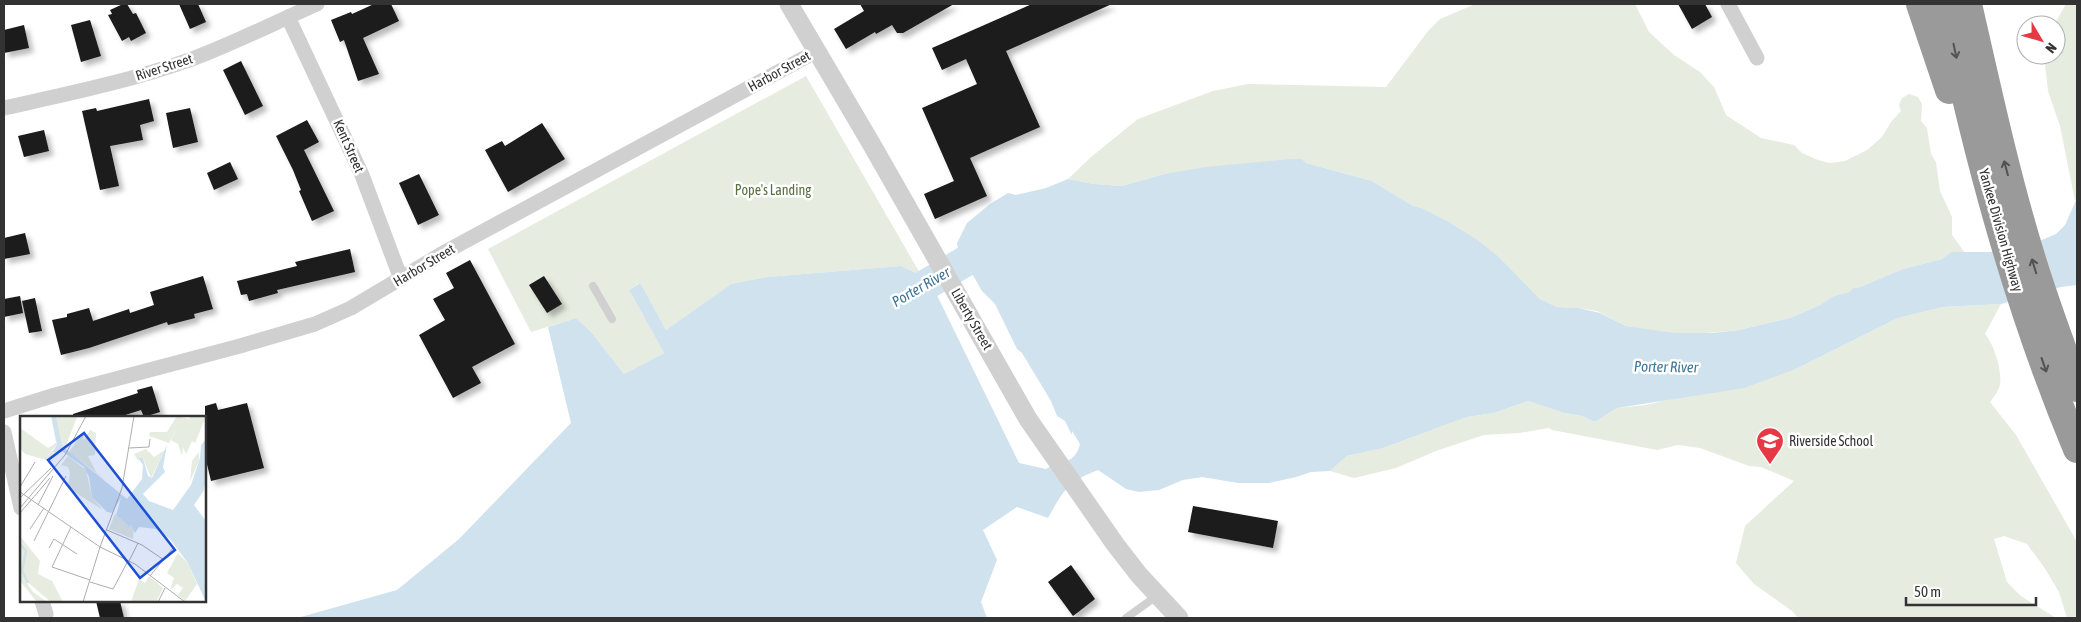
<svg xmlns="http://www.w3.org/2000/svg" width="2081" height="622" font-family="'Asap Condensed',sans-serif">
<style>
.green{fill:#e6ecdf}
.water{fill:#cfe2ee}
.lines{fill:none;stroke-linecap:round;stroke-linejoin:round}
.river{stroke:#cfe2ee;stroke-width:31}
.building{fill:#1a1a1a;filter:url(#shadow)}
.service{stroke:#d0d0d0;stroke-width:8}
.minor{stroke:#d0d0d0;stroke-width:15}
.tertiary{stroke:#d0d0d0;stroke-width:19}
.motorway{stroke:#9a9a9a;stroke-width:28}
.oneway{stroke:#525252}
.labels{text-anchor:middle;stroke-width:5;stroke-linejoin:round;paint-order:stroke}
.street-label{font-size:14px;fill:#333;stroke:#fff}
.park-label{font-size:14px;fill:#56703f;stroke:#fff}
.poi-label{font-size:14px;fill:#333;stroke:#fff;text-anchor:start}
.water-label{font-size:15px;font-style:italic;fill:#3f7597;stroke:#fff}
.inset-river{fill:none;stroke:#cfe2ee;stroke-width:2.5}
.inset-road{fill:none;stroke:#adadad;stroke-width:1}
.view{fill:#1d4ed8;fill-opacity:0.15;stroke:#1d4ed8;stroke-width:2.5}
.inset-edge{fill:none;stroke:#333;stroke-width:2.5}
</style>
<defs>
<filter id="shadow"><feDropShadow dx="4.5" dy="4.5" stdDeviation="2.5" flood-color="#0004"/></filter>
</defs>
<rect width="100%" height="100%" fill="#fff"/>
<g class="green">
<polygon points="1635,4 1649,32 1674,55 1700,72 1714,87 1726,115 1761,138 1794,145 1802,153 1818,160 1830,163 1845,161 1867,150 1882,137 1891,122 1901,111 1899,105 1902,98 1909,94 1918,97 1922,104 1921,121 1927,128 1931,154 1936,162 1940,191 1952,217 1952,235 1965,253 1951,252 1942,259 1903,269 1860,287 1853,288 1849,292 1834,296 1820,305 1790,318 1739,330 1696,334 1669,333 1626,326 1597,311 1579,308 1557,307 1540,299 1499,257 1452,224 1422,208 1413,206 1372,181 1306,163 1302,159 1164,174 1122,186 1094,184 1068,179 1091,157 1138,119 1213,91 1248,84 1386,87 1428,31 1440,19 1473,5"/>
<polygon points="2066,4 2077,4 2077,198 2075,201 2060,126 2048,91 2044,55 2056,55 2056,25 2054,25"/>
<polygon points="806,76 921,275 901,266 767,277 731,284 666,330 639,283 629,290 664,353 624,374 592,333 576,318 531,332 488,249"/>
<path d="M2001,304L1985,334C1994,344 2004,375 1999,388C1997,393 1993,398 1990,402L2016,435L2077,542V618H2067L2059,592L2044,567L2027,544L2004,536L1994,539L2007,582L2021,596L2056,618H1798L1792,611L1754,584L1736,563L1745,526L1794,481L1761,467L1749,466L1700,448L1678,445L1657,450L1552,430L1549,428L1519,433L1484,435L1436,451L1396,468L1354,478L1330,471L1347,456L1383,448L1467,417L1494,413L1528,401L1564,413L1582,416L1595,422L1617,408L1646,405L1798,368L1898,318L1943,307Z"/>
</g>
<path class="water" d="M1291,159H1302L1306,163L1372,181L1413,206L1422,208L1447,221L1476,239L1499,257L1540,299L1557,307L1579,308L1600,313L1626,326L1674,333H1712L1739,330L1790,318L1820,305L1834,296L1849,292L1853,288L1860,287L1903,269L1942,259L1951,252H1990L2025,247L2056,234L2065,225L2077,198V285L2061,287L2001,304L1943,307L1898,318L1798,368L1744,388L1617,408L1595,422L1582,416L1564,413L1528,401L1494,413L1467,417L1383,448L1347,456L1330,471L1311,472L1296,477L1269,483H1238L1202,477L1183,480L1159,490L1139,492L1126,489L1098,470C1067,482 1064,490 1048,518L1017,507L983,530L997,560L981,602L987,618H297L397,590L459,539L571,423L548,327L576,318L592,333L624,374L664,353L629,290L640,283L666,330L731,284L767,277L901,266L929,279L1019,463L1046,469C1061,460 1075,465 1080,444L1072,431V435L1065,421L1057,416L1051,401L1022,353L1017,349L995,304L982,291L958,249L957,243L967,223L990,204L1008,193L1016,195L1046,188L1068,179L1094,184L1122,186L1164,174L1206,167Z"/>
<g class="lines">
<polyline class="river" points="895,303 1003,239"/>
</g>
<g class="building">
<polygon points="123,4 127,4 133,14 136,13 146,33 131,41 129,37 122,41 108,15 112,14 110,10"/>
<polygon points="179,4 198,4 206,22 190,29"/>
<polygon points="374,4 391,4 399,21 363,38 379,74 358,81 344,40 340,42 331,20 351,12 352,14"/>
<polygon points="860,4 954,4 903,33 897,33 892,25 876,34 875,32 846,49 834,29 864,11"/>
<polygon points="1032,4 1112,4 1006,51 1040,127 970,158 987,196 935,219 924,194 954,181 922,108 977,84 966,59 942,70 932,48"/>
<polygon points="1678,4 1705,4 1712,17 1692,29"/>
<polygon points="90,20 101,56 81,62 71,25"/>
<polygon points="24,25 29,48 4,53 4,30"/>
<polygon points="241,61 263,106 245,115 223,70"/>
<polygon points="149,99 154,121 140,125 143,140 110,146 119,186 100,190 82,111 96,108 97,111"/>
<polygon points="190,108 198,142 173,148 166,113"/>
<polygon points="307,120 319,142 304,150 334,211 312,221 299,191 301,190 293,170 276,136"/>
<polygon points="542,123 565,159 508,192 485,150 502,141 505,146"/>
<polygon points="44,130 49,151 24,157 18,136"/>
<polygon points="230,162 238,179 214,190 207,173"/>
<polygon points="419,174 439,215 418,225 399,183"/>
<polygon points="25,233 30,254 4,259 4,238"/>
<polygon points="350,249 355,272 277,290 278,293 249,301 247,294 241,295 237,281 297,266 295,262"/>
<polygon points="470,260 515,344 472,367 481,383 453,398 419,335 445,320 433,299 454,288 446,273"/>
<polygon points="203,276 213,309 194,314 195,318 168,325 167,322 89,348 61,355 52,320 67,317 67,314 89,308 93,321 129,309 130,313 154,305 150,292"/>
<polygon points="544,276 562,304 547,313 529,285"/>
<polygon points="20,296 23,313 4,317 4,299"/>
<polygon points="35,298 42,331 29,333 22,301"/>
<polygon points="152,386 160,412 144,417 141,410 119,417 73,417 73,414 138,393 137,390"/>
<polygon points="216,403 218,410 247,403 264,468 211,481 205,456 205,406"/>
<polygon points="1193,506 1278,521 1273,548 1188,532"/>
<polygon points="1071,565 1095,599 1073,616 1048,582"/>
<polygon points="96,601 120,601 124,618 100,618"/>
</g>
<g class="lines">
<g class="service">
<polyline points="593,286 612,319"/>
<polyline points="1126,618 1158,595"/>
</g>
<g class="minor">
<polyline points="1728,4 1757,58"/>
<polyline points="288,17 362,175 401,279"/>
<path d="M4,108C67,94 131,81 192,59C235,43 276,22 317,4"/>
<polyline points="4,411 55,395 240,346 315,324 351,308 445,252 817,51"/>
<polyline points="4,432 21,508"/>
<polyline points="42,601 46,614"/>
</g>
<polyline class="tertiary" points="789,4 872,145 1028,419 1115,544 1139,575 1179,618"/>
<g class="motorway">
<polyline points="1920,4 1949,90"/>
<path d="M1945,4C1977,156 2017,306 2077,449"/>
<path d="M1968,4C1988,92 2007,180 2034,266C2047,307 2062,348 2077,388"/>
</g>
</g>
<defs><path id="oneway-shaft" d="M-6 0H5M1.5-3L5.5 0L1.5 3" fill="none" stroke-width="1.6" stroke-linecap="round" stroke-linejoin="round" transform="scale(1.25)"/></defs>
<g class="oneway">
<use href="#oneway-shaft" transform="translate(1955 51) rotate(78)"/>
<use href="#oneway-shaft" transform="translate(2006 168) rotate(-105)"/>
<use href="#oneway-shaft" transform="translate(2034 266) rotate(-107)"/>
<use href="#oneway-shaft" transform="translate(2044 365) rotate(71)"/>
</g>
<defs>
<g id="school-pin" transform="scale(1.4375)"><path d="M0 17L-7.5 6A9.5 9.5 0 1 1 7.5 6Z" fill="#e63946" stroke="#fff"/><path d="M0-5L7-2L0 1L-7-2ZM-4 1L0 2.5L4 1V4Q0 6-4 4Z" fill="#fff"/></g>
</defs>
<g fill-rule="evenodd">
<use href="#school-pin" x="1770" y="441"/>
</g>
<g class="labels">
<g class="street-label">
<text transform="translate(164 67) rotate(-18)" y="5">River Street</text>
<text transform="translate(779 71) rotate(-29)" y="5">Harbor Street</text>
<text transform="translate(349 146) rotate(66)" y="5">Kent Street</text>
<text transform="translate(2001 230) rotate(74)" y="5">Yankee Division Highway</text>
<text transform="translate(424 265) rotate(-31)" y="5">Harbor Street</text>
<text transform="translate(972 319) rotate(60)" y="5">Liberty Street</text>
</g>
<g class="park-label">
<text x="773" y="195">Pope's Landing</text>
</g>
<g class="poi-label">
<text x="1789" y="446">Riverside School</text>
</g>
<g class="water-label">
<text transform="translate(921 287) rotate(-30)" y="5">Porter River</text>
<text transform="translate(1666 367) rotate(1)" y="5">Porter River</text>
</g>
</g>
<g transform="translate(20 416)">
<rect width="186" height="186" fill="#fff"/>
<path d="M31,0L37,29L31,35L40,36L30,45L5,38L0,32V12L28,32L36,27ZM36,0L57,1L45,32L40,29ZM157,0L169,3L171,0H186L175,27L172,25L166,38L163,31L162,40L158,28L151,24L159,7L149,27L129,20L130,16H147ZM65,14L63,25L70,14L76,17L75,39L68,40L76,56L88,66L49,36ZM126,33L134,41L145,34L131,62L123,42L118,43L120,48L114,38ZM179,36V45L170,65L172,45ZM48,40L66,54L72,81L83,94L48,72L50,56L48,51L41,49ZM95,98L110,110L108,113L111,109L114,110L113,123L89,113ZM0,120L20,145L18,158L32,165L43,186H31L5,164L13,176L27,186H17L0,165ZM158,137L168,147L177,168L165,185L158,179L163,172L157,168L150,174L154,162L147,157ZM129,160L143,172L136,186H111L119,163L125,167Z" fill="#e6ecdf"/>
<path d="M31,0H36L42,30L107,83L122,63L123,49L118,42H123L128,60L132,62L147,29L143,51L145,56L123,78L129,85L153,94L171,69L180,42L181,29L186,23V62L184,74L174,89L186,105V186L168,147L150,123L136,113L119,111L115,117L111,109L108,113L109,110L96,99L101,82L92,97L87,96L72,81L69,61L64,51L43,36H32L37,29Z" fill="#cfe2ee"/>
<path class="inset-river" d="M0,128L6,135L2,155L8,167"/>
<path class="inset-road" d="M114,0L102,72L80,131L115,148L165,186M109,32L129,31L130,23M0,71L15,46M0,76L80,131L63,186M0,82L31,52M18,89L33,60M0,92L45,39L66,0M0,97L30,62M51,111L32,151L70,164M10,113L24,92M87,114L122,129L144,144M14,125L46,60M29,132L34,123L57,138M109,145L118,127M130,160L153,132M70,166L93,173L108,145M138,186L145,172"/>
<path class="view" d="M64,17L155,134L120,162L28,44Z"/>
<rect width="186" height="186" class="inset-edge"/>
</g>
<rect width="2081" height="622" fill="none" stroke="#333333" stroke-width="10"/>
<g transform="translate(2041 40) rotate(128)"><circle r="24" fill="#ffffff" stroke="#adadad"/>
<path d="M0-4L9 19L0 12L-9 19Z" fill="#e63946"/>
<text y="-8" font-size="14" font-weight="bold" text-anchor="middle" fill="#333333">N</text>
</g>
<path d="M1906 597v8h130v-8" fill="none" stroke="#333333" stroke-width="2.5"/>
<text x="1914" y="597" font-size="15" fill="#333333" stroke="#ffffff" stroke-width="4" paint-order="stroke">50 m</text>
</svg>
